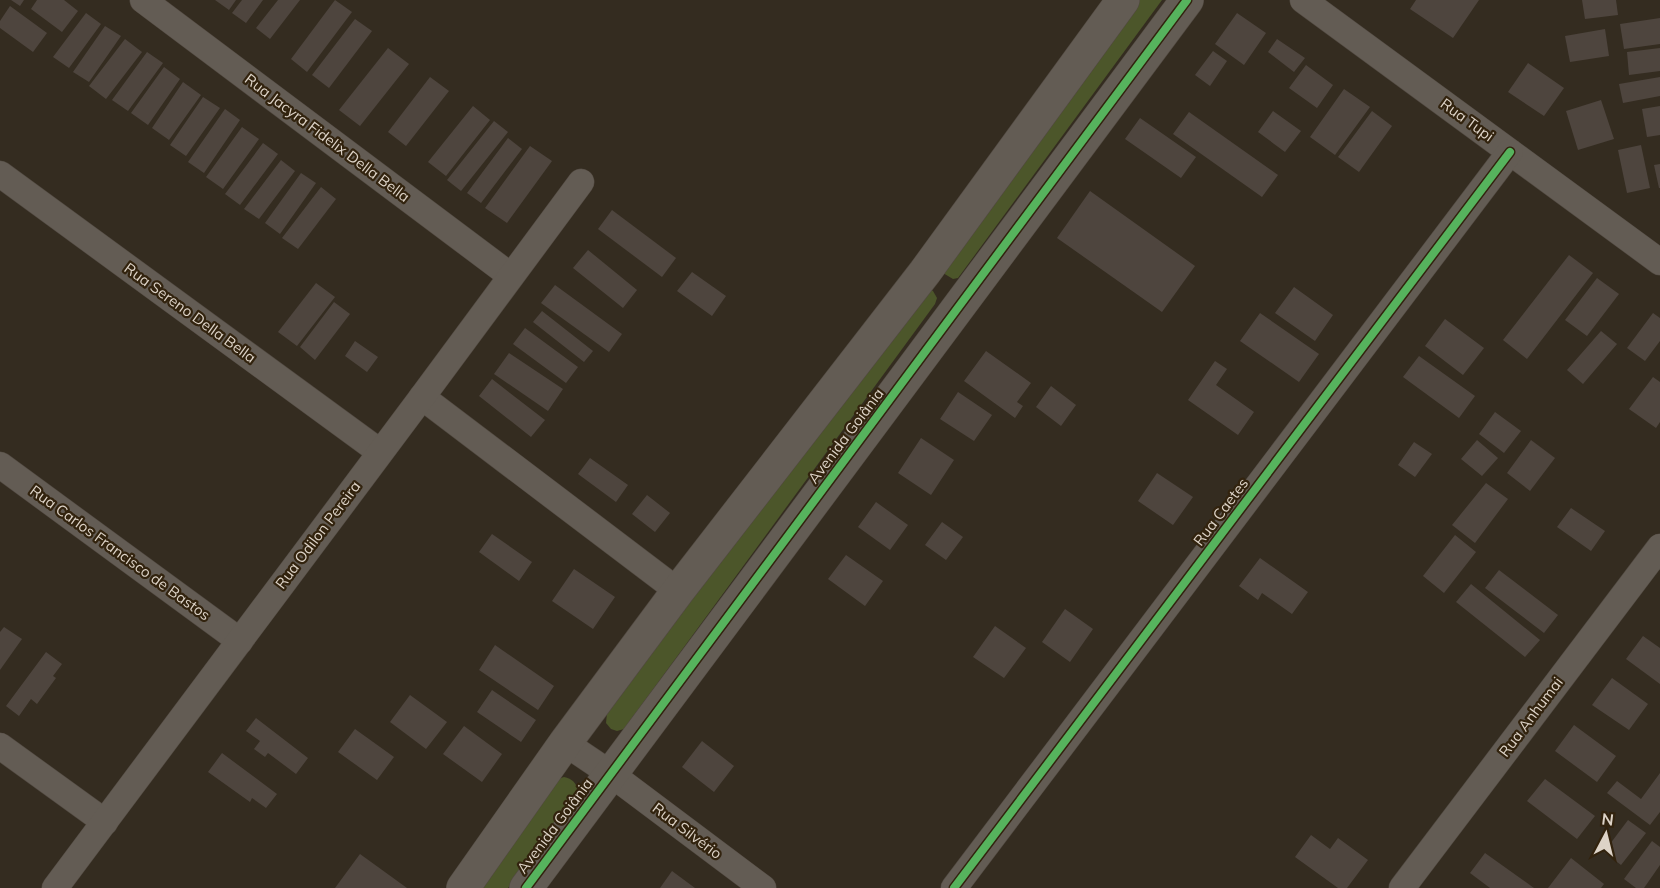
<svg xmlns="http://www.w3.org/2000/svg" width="1660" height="888" font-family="Mulish,sans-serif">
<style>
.green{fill:#4c562a}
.building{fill:#4e453e}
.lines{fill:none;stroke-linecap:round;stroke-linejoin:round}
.minor-casing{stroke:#514940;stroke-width:27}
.tertiary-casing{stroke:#514940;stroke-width:34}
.minor{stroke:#635c54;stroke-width:26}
.tertiary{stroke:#635c54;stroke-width:33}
.cycleway-casing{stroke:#32230e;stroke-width:11}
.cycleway{stroke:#56b35d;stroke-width:8}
.labels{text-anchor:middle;stroke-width:4.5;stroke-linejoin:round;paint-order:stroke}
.street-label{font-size:15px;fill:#ddd3c7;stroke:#32230e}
</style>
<rect width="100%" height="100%" fill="#342c20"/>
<g class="green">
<polygon points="1138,0 1162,0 958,278 953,279 943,273"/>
<polygon points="926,287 933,291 937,298 935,304 624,729 617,731 611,729 606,723 607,713 919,290"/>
<path d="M564,777C573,779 578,784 577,794L508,888H478L558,779Z"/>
</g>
<g class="building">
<polygon points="11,0 24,0 20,6"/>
<polygon points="37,0 64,0 78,11 62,32 31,9"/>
<polygon points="215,0 236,0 229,10"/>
<polygon points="242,0 263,0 246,23 232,13"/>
<polygon points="278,0 300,0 270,39 256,28"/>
<polygon points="335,0 352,12 307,72 291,59"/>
<polygon points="1416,0 1479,0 1453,38 1410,9"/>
<polygon points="1582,0 1616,0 1618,15 1585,19"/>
<polygon points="10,6 47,33 33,52 0,28 0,21"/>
<polygon points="86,13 101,24 69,68 53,57"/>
<polygon points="1237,13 1266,33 1244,65 1215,44"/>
<polygon points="1660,18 1660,44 1624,49 1620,24"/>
<polygon points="355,19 372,31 329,88 312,75"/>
<polygon points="105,26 121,36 89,82 73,72"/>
<polygon points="1605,29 1609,56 1570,62 1565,36"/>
<polygon points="125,39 142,52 106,99 89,86"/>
<polygon points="1277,39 1305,58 1294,72 1268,52"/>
<polygon points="388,48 409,64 360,126 339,110"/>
<polygon points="1660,48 1660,71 1629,75 1627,52"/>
<polygon points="1213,51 1227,61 1210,86 1195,75"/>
<polygon points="147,52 163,63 128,111 112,100"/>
<polygon points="1528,63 1564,88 1544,116 1508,92"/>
<polygon points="1306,65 1333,85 1317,108 1289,88"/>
<polygon points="164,67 180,79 148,125 131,113"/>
<polygon points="430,77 449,91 406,146 388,132"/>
<polygon points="1660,77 1660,96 1623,103 1619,84"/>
<polygon points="183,82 201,95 169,140 152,128"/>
<polygon points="1344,89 1370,107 1335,155 1310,137"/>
<polygon points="203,97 220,108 186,156 170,145"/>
<polygon points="1601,100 1614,139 1578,150 1566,111"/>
<polygon points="473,106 490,120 446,176 428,162"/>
<polygon points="1660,106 1660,135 1647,137 1642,109"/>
<polygon points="225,109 240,120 204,173 188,162"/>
<polygon points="1273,111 1301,131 1285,152 1258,132"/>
<polygon points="1372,111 1392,126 1359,172 1338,157"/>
<polygon points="1189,112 1278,175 1262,197 1173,134"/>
<polygon points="1140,118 1196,157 1181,178 1125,139"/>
<polygon points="494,121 508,132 461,191 447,180"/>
<polygon points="242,127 259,139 223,189 206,177"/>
<polygon points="508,138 522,149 481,203 467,193"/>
<polygon points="263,143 278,154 240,205 225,194"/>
<polygon points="1641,145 1650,188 1627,193 1618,150"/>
<polygon points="530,146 552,161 507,223 485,208"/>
<polygon points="281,160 295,171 259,219 244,209"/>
<polygon points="1660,164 1660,188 1659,188 1654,165"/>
<polygon points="301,173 316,183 280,234 265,223"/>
<polygon points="321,187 336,199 298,249 282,238"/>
<polygon points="1090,191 1195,266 1162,312 1057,238"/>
<polygon points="612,210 676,258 662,277 598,229"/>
<polygon points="588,250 637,290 623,308 573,268"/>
<polygon points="1569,255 1593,273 1527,359 1503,340"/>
<polygon points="692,272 726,296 712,316 677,291"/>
<polygon points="1597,278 1619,294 1587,336 1565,320"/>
<polygon points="316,283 335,297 297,346 278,332"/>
<polygon points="555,285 622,334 609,352 541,303"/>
<polygon points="1294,287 1333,315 1315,341 1275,313"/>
<polygon points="334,302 350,314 315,360 300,347"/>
<polygon points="542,311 593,351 584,362 533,322"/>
<polygon points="1260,313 1319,354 1299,382 1240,341"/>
<polygon points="1653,313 1660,318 1660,341 1645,361 1627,348"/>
<polygon points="1445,319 1484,348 1463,375 1425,346"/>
<polygon points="525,328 578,367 566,383 513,344"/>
<polygon points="1601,331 1617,344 1583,384 1567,370"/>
<polygon points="355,341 378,357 367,372 345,356"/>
<polygon points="986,351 1031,383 1017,402 1023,406 1015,418 964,381"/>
<polygon points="509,353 563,389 548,411 494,374"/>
<polygon points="1419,356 1475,396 1459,418 1403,377"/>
<polygon points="1215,361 1227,369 1216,385 1254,412 1238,435 1188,400"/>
<polygon points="1653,377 1660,382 1660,422 1656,428 1629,409"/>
<polygon points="492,379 545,420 531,437 479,396"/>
<polygon points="1051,386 1076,405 1061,426 1036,407"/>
<polygon points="958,392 992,415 974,441 940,419"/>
<polygon points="1495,412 1521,431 1504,453 1479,434"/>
<polygon points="921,438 954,460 931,495 898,473"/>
<polygon points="1477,440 1498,458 1482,476 1461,459"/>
<polygon points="1531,440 1555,458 1530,491 1507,473"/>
<polygon points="1414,442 1432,454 1415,477 1398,465"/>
<polygon points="590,458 628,485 616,502 578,474"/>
<polygon points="1157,473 1193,497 1173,525 1138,501"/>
<polygon points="1486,483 1508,499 1475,543 1452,525"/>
<polygon points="647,495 670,513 655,532 632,514"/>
<polygon points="876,502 908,525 890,550 858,527"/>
<polygon points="1571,508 1605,531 1591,551 1557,527"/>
<polygon points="942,522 963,537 946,560 925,545"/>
<polygon points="492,534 532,562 519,581 479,552"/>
<polygon points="1455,535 1476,552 1444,593 1423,576"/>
<polygon points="846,555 883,581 865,606 828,579"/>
<polygon points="1260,558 1308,592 1292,614 1262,593 1258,600 1239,586"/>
<polygon points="574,569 615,597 593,629 552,601"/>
<polygon points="1499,570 1558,615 1544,633 1485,588"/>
<polygon points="1471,584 1540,640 1525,657 1456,602"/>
<polygon points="1065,609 1093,629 1070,662 1042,642"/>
<polygon points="995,626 1026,648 1004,678 973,657"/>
<polygon points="4,627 22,639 0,670 0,632"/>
<polygon points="1643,636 1660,648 1660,684 1626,659"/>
<polygon points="495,645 554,686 538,710 479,670"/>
<polygon points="46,652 62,664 53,676 56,678 37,704 31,699 19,716 6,706"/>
<polygon points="1612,678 1648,704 1629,730 1592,705"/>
<polygon points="492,690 536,720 521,742 477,712"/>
<polygon points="410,695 447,722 426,749 390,722"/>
<polygon points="256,718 308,758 296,774 268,753 265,757 254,749 260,741 246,731"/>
<polygon points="1574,725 1616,756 1597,782 1555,751"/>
<polygon points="464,726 502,754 482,782 443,754"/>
<polygon points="355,729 394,757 377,780 338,752"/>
<polygon points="702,741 734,766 714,792 682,767"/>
<polygon points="222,753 277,794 266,808 252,798 250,802 208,772"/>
<polygon points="1660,773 1660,812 1650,825 1607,793 1617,781 1641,799"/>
<polygon points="1545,779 1595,816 1577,839 1527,801"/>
<polygon points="1628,820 1646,833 1621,865 1604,852"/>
<polygon points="1311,835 1330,849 1338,838 1368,860 1347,888 1338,888 1295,857"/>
<polygon points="1652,841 1660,847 1660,865 1644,888 1636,888 1624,879"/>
<polygon points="1485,853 1534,888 1490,888 1470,873"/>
<polygon points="360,854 407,888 335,888"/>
<polygon points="1571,858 1604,884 1601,888 1548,888"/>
<polygon points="672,871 695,888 660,888"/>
</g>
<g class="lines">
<g class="minor-casing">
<g id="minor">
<polyline points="143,0 511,276"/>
<polyline points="1303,0 1660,262"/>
<polyline points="0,174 380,452"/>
<polyline points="422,397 678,591"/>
<polyline points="0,465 240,641"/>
<polyline points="565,743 611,774 763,888"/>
<polyline points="0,746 105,822"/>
<polyline points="55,888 422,397 581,182"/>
<polyline points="954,888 1510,152"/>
<polyline points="1402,888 1660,547"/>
</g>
</g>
<g class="tertiary-casing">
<g id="tertiary">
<polyline points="463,888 565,743 678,591 925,272 1123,0"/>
<polyline points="526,888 1187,0"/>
</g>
</g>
<use href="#minor" class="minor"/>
<use href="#tertiary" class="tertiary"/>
<g class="cycleway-casing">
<g id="cycleway">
<polyline points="526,888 1187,0"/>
<polyline points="954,888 1510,152"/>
</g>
</g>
<use href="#cycleway" class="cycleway"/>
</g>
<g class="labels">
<g class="street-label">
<text transform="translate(1467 120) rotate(36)" y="5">Rua Tupi</text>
<text transform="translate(327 138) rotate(37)" y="5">Rua Jacyra Fidelix Della Bella</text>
<text transform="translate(190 313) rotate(36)" y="5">Rua Sereno Della Bella</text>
<text transform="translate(846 436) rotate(-53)" y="5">Avenida Goiânia</text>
<text transform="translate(1221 512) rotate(-53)" y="5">Rua Caetes</text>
<text transform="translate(318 535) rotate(-53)" y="5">Rua Odilon Pereira</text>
<text transform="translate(120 553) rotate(36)" y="5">Rua Carlos Francisco de Bastos</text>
<text transform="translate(1531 717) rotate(-53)" y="5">Rua Anhumai</text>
<text transform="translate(555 826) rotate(-53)" y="5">Avenida Goiânia</text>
<text transform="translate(687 831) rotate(37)" y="5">Rua Silvério</text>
</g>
</g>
<g transform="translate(1606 834) rotate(7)" stroke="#32230e" stroke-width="4.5" paint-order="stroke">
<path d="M0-4.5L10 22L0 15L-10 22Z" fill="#ddd3c7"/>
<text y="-9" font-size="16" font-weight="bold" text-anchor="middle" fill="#ddd3c7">N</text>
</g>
</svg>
